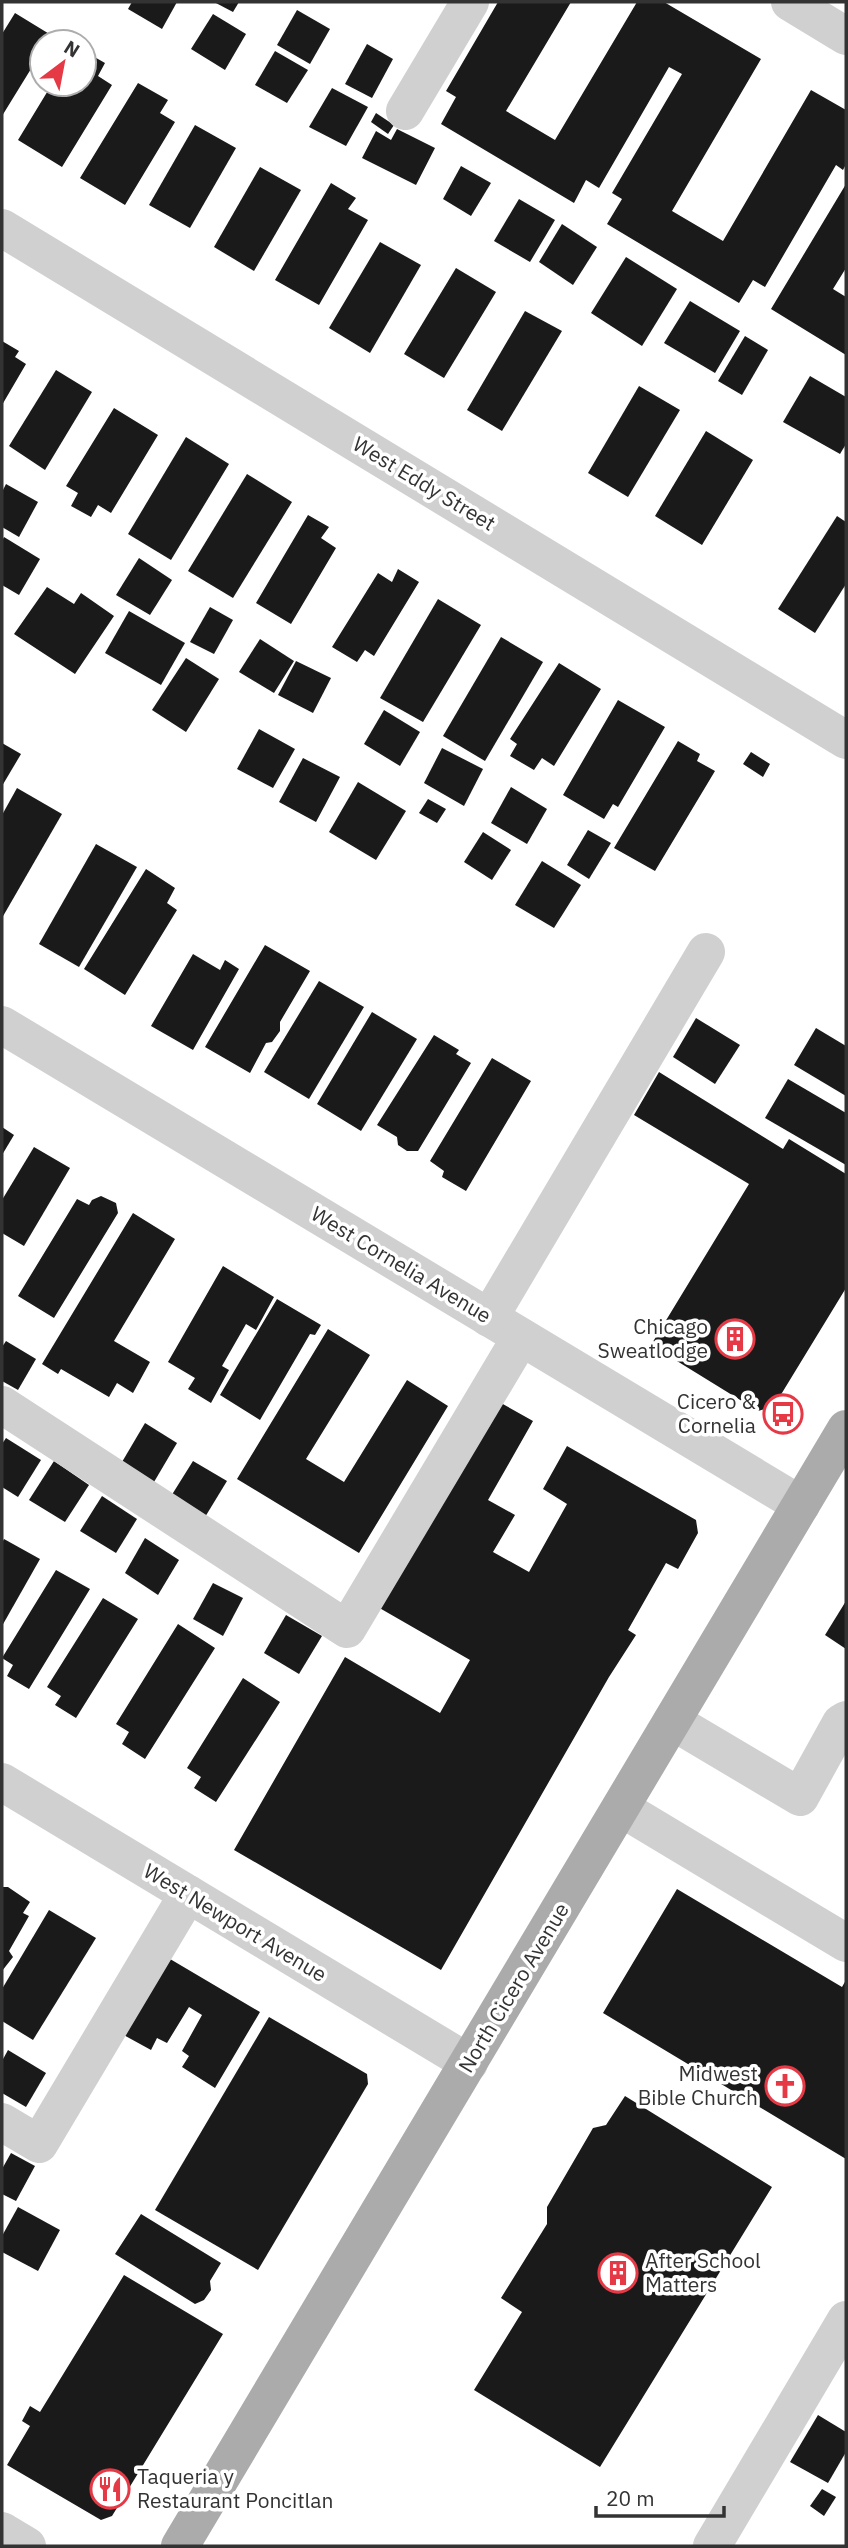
<svg xmlns="http://www.w3.org/2000/svg" width="848" height="2548" font-family="'IBM Plex Sans',sans-serif">
<style>
.building{fill:#1a1a1a}
.lines{fill:none;stroke-linecap:round;stroke-linejoin:round}
.minor{stroke:#d0d0d0;stroke-width:38}
.major{stroke:#ababab;stroke-width:38}
.labels{text-anchor:middle;stroke-width:7;stroke-linejoin:round;paint-order:stroke}
.street-label{font-size:21px;fill:#333;stroke:#fff}
.poi-label{font-size:21px;fill:#333;stroke:#fff;text-anchor:end}
</style>
<rect width="100%" height="100%" fill="#fff"/>
<g class="building">
<polygon points="132,2 177,2 162,29 128,9"/>
<polygon points="214,2 239,2 233,12"/>
<polygon points="498,2 571,2 506,111 555,140 637,2 664,2 761,59 672,211 723,241 811,90 846,110 846,164 843,170 836,165 765,287 753,280 739,303 607,224 622,199 612,193 682,74 669,67 599,188 586,180 574,203 441,124 456,97 446,91"/>
<polygon points="297,10 330,29 310,64 277,45"/>
<polygon points="15,13 51,35 47,42 42,42 42,51 2,116 2,34"/>
<polygon points="213,14 246,34 225,70 191,49"/>
<polygon points="367,44 393,59 372,98 345,84"/>
<polygon points="84,51 105,63 98,76 112,85 62,167 18,140 52,84 84,84"/>
<polygon points="275,51 308,70 287,103 255,85"/>
<polygon points="138,83 168,100 160,113 175,122 125,205 80,178"/>
<polygon points="332,88 368,107 346,146 309,127"/>
<polygon points="376,113 394,125 388,134 371,122"/>
<polygon points="195,125 236,148 190,228 149,205"/>
<polygon points="397,129 435,148 416,185 362,158 376,131 391,140"/>
<polygon points="461,166 491,183 471,216 443,199"/>
<polygon points="260,167 301,190 254,271 214,247"/>
<polygon points="331,183 356,198 348,209 368,220 319,305 275,280"/>
<polygon points="846,184 846,268 833,289 846,297 846,355 771,309"/>
<polygon points="519,199 555,220 530,262 494,241"/>
<polygon points="562,224 597,247 573,285 539,262"/>
<polygon points="380,242 421,265 370,353 329,328"/>
<polygon points="626,257 677,289 642,346 591,313"/>
<polygon points="456,268 496,292 444,378 404,354"/>
<polygon points="690,301 740,331 715,373 664,343"/>
<polygon points="525,311 562,331 502,431 467,410"/>
<polygon points="745,336 768,350 742,395 718,381"/>
<polygon points="2,341 19,351 15,357 26,364 2,405"/>
<polygon points="56,370 92,392 45,470 9,446"/>
<polygon points="810,376 846,397 846,444 840,454 783,422"/>
<polygon points="639,386 680,410 628,497 588,473"/>
<polygon points="114,408 158,435 111,513 98,505 91,517 71,506 78,493 66,486"/>
<polygon points="706,431 753,460 702,545 655,516"/>
<polygon points="186,437 229,464 171,560 128,534"/>
<polygon points="247,474 292,502 233,598 188,571"/>
<polygon points="6,484 38,502 19,537 2,527 2,492"/>
<polygon points="308,515 329,527 321,538 336,548 291,624 256,603"/>
<polygon points="837,516 846,522 846,584 815,633 778,609"/>
<polygon points="4,537 40,559 19,595 2,585 2,541"/>
<polygon points="139,558 172,580 150,615 116,595"/>
<polygon points="398,569 419,582 374,656 365,650 357,662 332,647 378,573 392,582"/>
<polygon points="47,587 74,604 81,593 114,616 75,674 14,634"/>
<polygon points="438,599 481,625 423,722 380,698"/>
<polygon points="210,607 233,620 214,654 190,642"/>
<polygon points="129,611 185,643 161,685 105,653"/>
<polygon points="501,637 543,662 485,761 443,736"/>
<polygon points="260,639 294,661 274,693 239,672"/>
<polygon points="186,658 219,679 186,732 152,710"/>
<polygon points="296,661 331,678 313,713 278,695"/>
<polygon points="559,663 601,689 554,766 542,758 534,770 510,756 517,744 510,739"/>
<polygon points="618,700 665,727 618,807 613,804 604,819 563,795"/>
<polygon points="384,710 420,732 400,766 364,744"/>
<polygon points="259,729 295,749 273,788 237,769"/>
<polygon points="678,741 700,754 697,761 715,771 655,871 614,848"/>
<polygon points="2,743 21,754 2,786"/>
<polygon points="442,748 483,769 464,806 424,783"/>
<polygon points="751,752 770,764 763,777 743,764"/>
<polygon points="303,758 340,777 316,822 279,802"/>
<polygon points="358,782 406,811 376,860 329,832"/>
<polygon points="511,787 547,809 527,844 491,823"/>
<polygon points="17,788 62,814 2,918 2,815"/>
<polygon points="428,799 446,809 437,823 419,813"/>
<polygon points="588,830 611,843 589,879 567,865"/>
<polygon points="483,832 511,850 492,880 464,862"/>
<polygon points="96,844 137,867 79,967 39,944"/>
<polygon points="542,861 581,885 554,928 515,905"/>
<polygon points="146,869 175,888 167,903 177,910 125,995 84,969"/>
<polygon points="265,945 310,971 280,1022 280,1031 272,1042 266,1043 250,1073 205,1047"/>
<polygon points="193,954 220,970 225,960 239,969 193,1050 151,1026"/>
<polygon points="319,981 364,1007 309,1099 264,1072"/>
<polygon points="372,1012 417,1039 361,1131 317,1104"/>
<polygon points="696,1018 740,1045 715,1084 673,1057"/>
<polygon points="816,1028 846,1046 846,1096 794,1065"/>
<polygon points="434,1035 459,1050 456,1054 471,1063 418,1151 407,1151 398,1145 397,1137 377,1125"/>
<polygon points="492,1058 531,1081 466,1191 442,1177 444,1171 430,1161"/>
<polygon points="659,1072 783,1149 789,1139 846,1174 846,1288 774,1406 758,1411 651,1345 749,1184 634,1115"/>
<polygon points="788,1079 846,1113 846,1165 765,1118"/>
<polygon points="2,1127 14,1135 2,1155"/>
<polygon points="34,1147 70,1168 24,1246 2,1233 2,1200"/>
<polygon points="101,1196 116,1203 118,1213 54,1318 18,1296 77,1199 89,1205 92,1200"/>
<polygon points="133,1213 175,1239 114,1341 150,1362 133,1393 117,1383 109,1397 61,1369 58,1374 42,1364"/>
<polygon points="223,1266 274,1297 256,1330 246,1324 222,1366 229,1370 211,1403 188,1389 195,1378 168,1362"/>
<polygon points="277,1299 321,1325 315,1335 310,1334 260,1420 220,1395"/>
<polygon points="328,1329 370,1355 306,1459 344,1482 407,1380 448,1406 359,1553 237,1479"/>
<polygon points="6,1341 36,1359 18,1390 2,1381 2,1347"/>
<polygon points="492,1398 533,1421 488,1500 515,1515 493,1552 529,1572 567,1504 543,1489 567,1446 696,1520 698,1533 678,1569 666,1563 628,1630 636,1635 609,1677 441,1970 234,1850 345,1657 440,1713 470,1660 376,1606"/>
<polygon points="145,1423 177,1443 154,1482 122,1462"/>
<polygon points="6,1438 41,1460 18,1497 2,1487 2,1444"/>
<polygon points="54,1461 89,1485 65,1522 29,1500"/>
<polygon points="193,1461 227,1481 202,1522 168,1501"/>
<polygon points="102,1496 137,1519 116,1553 80,1531"/>
<polygon points="145,1538 179,1560 158,1595 125,1573"/>
<polygon points="4,1539 40,1559 2,1626 2,1543"/>
<polygon points="56,1570 90,1589 29,1689 7,1676 13,1665 2,1658"/>
<polygon points="213,1583 243,1598 223,1636 193,1619"/>
<polygon points="103,1598 138,1619 76,1718 55,1705 61,1696 47,1687"/>
<polygon points="846,1601 846,1649 825,1635"/>
<polygon points="286,1615 322,1636 299,1674 264,1653"/>
<polygon points="178,1624 215,1648 145,1759 122,1744 129,1732 116,1724"/>
<polygon points="243,1678 280,1702 216,1802 194,1788 201,1777 187,1768"/>
<polygon points="2,1887 8,1887 30,1902 23,1913 29,1916 9,1951 13,1957 2,1971"/>
<polygon points="677,1889 842,1987 846,1980 846,2159 603,2013"/>
<polygon points="49,1910 96,1938 33,2040 2,2021 2,1989"/>
<polygon points="165,1956 260,2012 215,2088 182,2067 189,2056 182,2051 202,2015 189,2007 167,2043 157,2038 151,2050 120,2033"/>
<polygon points="269,2017 367,2074 368,2084 258,2270 155,2210"/>
<polygon points="8,2050 46,2073 26,2107 2,2093 2,2061"/>
<polygon points="625,2096 772,2187 600,2467 474,2390 522,2312 501,2298 547,2224 547,2207 593,2128 606,2125"/>
<polygon points="11,2153 35,2166 16,2201 2,2194 2,2169"/>
<polygon points="18,2207 60,2230 38,2271 2,2252 2,2236"/>
<polygon points="141,2214 221,2263 210,2281 211,2290 204,2300 195,2304 115,2254"/>
<polygon points="124,2275 223,2334 112,2516 101,2520 7,2465 30,2426 22,2421 30,2406 40,2412"/>
<polygon points="818,2415 846,2432 846,2452 828,2483 790,2462"/>
<polygon points="822,2489 836,2497 824,2516 810,2506"/>
</g>
<g class="lines">
<g class="minor">
<polyline points="790,2 846,36"/>
<polyline points="405,111 470,2"/>
<polyline points="2,228 846,740"/>
<polyline points="2,1025 801,1505"/>
<polyline points="489,1318 706,952"/>
<polyline points="2,1405 347,1629 521,1337"/>
<polyline points="672,1721 800,1797 841,1723 846,1720"/>
<polyline points="2,1782 469,2063"/>
<polyline points="621,1808 846,1943"/>
<polyline points="2,2122 39,2144 188,1894"/>
<polyline points="2,2531 27,2546"/>
<polyline points="712,2546 846,2320"/>
</g>
<polyline class="major" points="180,2546 846,1429"/>
</g>
<defs>
<g id="building-ring" transform="scale(2.0125)"><circle r="9.5" fill="#fff" stroke="#e63946" stroke-width="1.5"/><path d="M-4-6H4V6H1V3H-1V6H-4ZM-2.5-4.3h1.7v1.8h-1.7ZM.8-4.3h1.7v1.8H.8ZM-2.5-1h1.7V.8h-1.7ZM.8-1h1.7V.8H.8Z" fill="#e63946"/></g>
<g id="bus-ring" transform="scale(2.0125)"><circle r="9.5" fill="#fff" stroke="#e63946" stroke-width="1.5"/><path d="M-5-6H5V4H4V6H2V4H-2V6H-4V4H-5ZM-3.5-4V0h7V-4ZM-3.5 1.2v1.5H-2V1.2ZM2 1.2v1.5H3.5V1.2Z" fill="#e63946"/></g>
<g id="church-ring" transform="scale(2.0125)"><circle r="9.5" fill="#fff" stroke="#e63946" stroke-width="1.5"/><path d="M-1.2-6h2.4v3.5h3.3v2.4h-3.3V6h-2.4V-.1h-3.3v-2.4h3.3Z" fill="#e63946"/></g>
<g id="restaurant-ring" transform="scale(2.0125)"><circle r="9.5" fill="#fff" stroke="#e63946" stroke-width="1.5"/><path d="M-5-6h1v4h1v-4h1v4h1v-4h1v5L-1.5 .5V6h-2V.5L-5-1ZM5-6V6H3V1.5H1.5Q1.5-4 5-6Z" fill="#e63946"/></g>
</defs>
<g fill-rule="evenodd">
<use href="#building-ring" x="735" y="1339"/>
<use href="#bus-ring" x="783" y="1414"/>
<use href="#church-ring" x="785" y="2086"/>
<use href="#building-ring" x="618" y="2273"/>
<use href="#restaurant-ring" x="110" y="2489"/>
</g>
<g class="labels">
<g class="street-label">
<text transform="translate(424 484) rotate(31)" y="7">West Eddy Street</text>
<text transform="translate(401 1265) rotate(31)" y="7">West Cornelia Avenue</text>
<text transform="translate(235 1923) rotate(31)" y="7">West Newport Avenue</text>
<text transform="translate(514 1988) rotate(-59)" y="7">North Cicero Avenue</text>
</g>
<g class="poi-label">
<text x="708" y="1334">Chicago<tspan x="708" dy="24">Sweatlodge</tspan></text>
<text x="756" y="1409">Cicero &amp;<tspan x="756" dy="24">Cornelia</tspan></text>
<text x="758" y="2081">Midwest<tspan x="758" dy="24">Bible Church</tspan></text>
<text x="645" y="2268" text-anchor="start">After School<tspan x="645" dy="24">Matters</tspan></text>
<text x="137" y="2484" text-anchor="start">Taqueria y<tspan x="137" dy="24">Restaurant Poncitlan</tspan></text>
</g>
</g>
<rect width="848" height="2548" fill="none" stroke="#333333" stroke-width="7"/>
<g transform="translate(63 63) rotate(32)"><circle r="33" fill="#ffffff" stroke="#adadad" stroke-width="2"/>
<path d="M0-5L12 26L0 18L-12 26Z" fill="#e63946"/>
<text y="-10" font-size="19" font-weight="bold" text-anchor="middle" fill="#333333">N</text>
</g>
<path d="M596 2506v10h128v-10" fill="none" stroke="#333333" stroke-width="3.5"/>
<text x="606" y="2506" font-size="21" fill="#333333" stroke="#ffffff" stroke-width="5" paint-order="stroke">20 m</text>
</svg>
